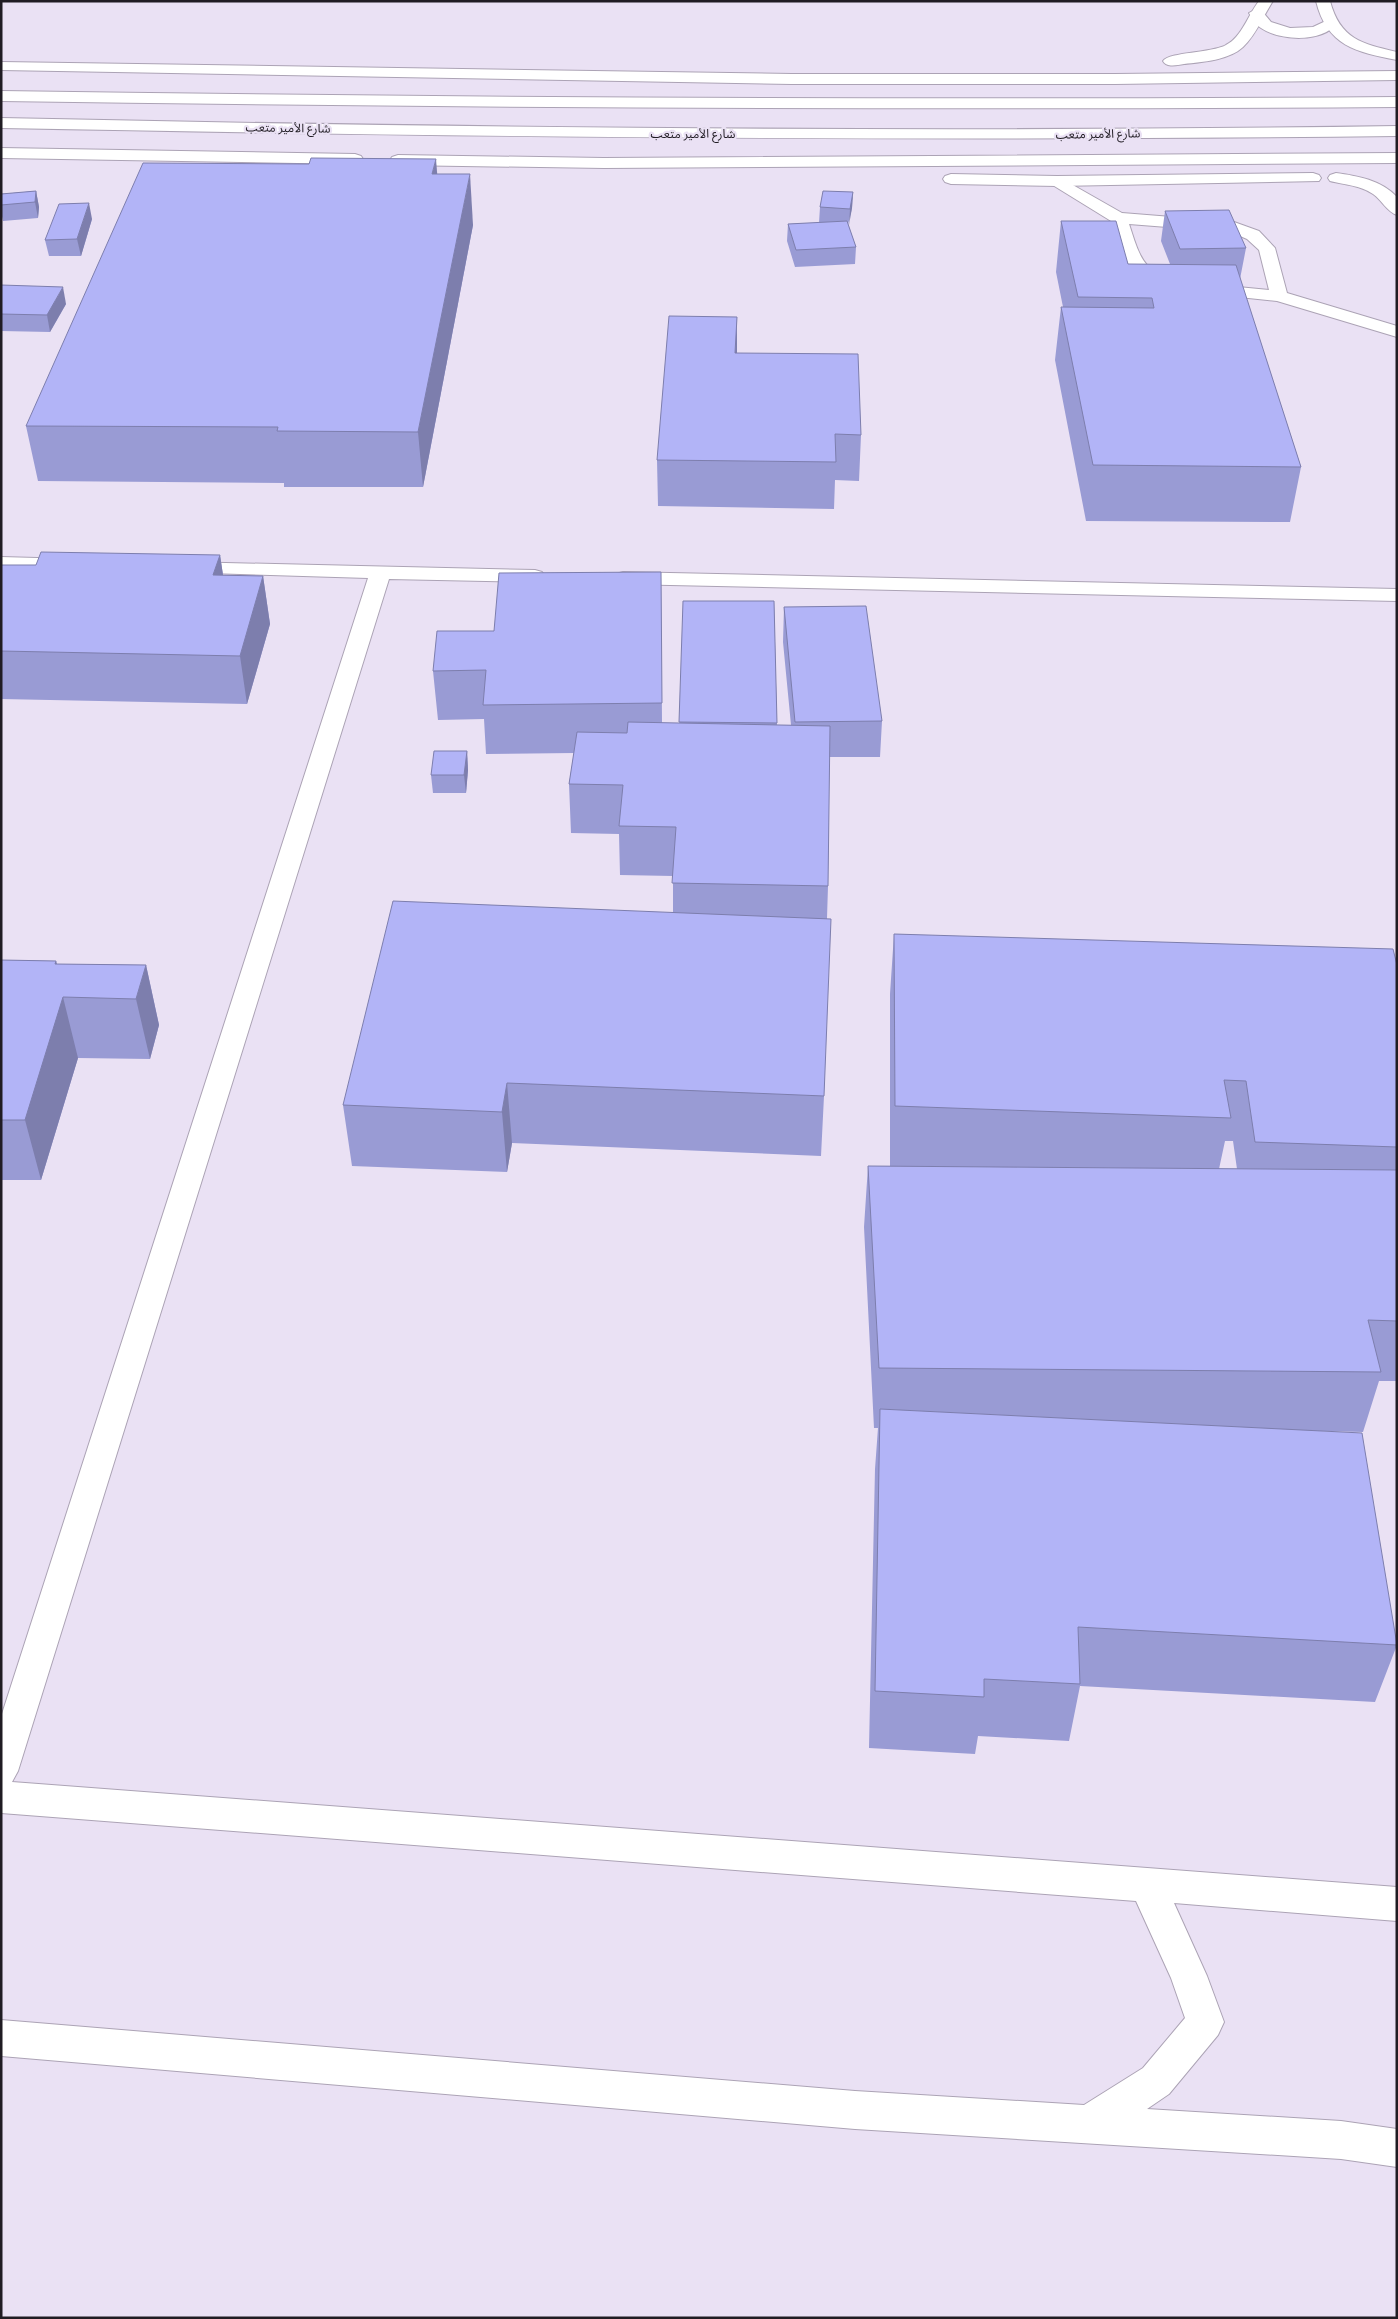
<svg xmlns="http://www.w3.org/2000/svg" width="1398" height="2319" font-family="Figtree,'Noto Sans Arabic',sans-serif">
<style>
.lines{fill:none;stroke-linecap:round;stroke-linejoin:round}
.lane-casing{stroke:#aca3b5;stroke-width:2}
.street-casing{stroke:#aca3b5;stroke-width:2}
.secondary-casing{stroke:#aca3b5;stroke-width:2}
.primary-casing{stroke:#aca3b5;stroke-width:2}
.lane{fill:#fff;fill-rule:evenodd}
.street{fill:#fff;fill-rule:evenodd}
.secondary{fill:#fff;fill-rule:evenodd}
.primary{fill:#fff;fill-rule:evenodd}
.wall{fill:#999bd4;fill-rule:evenodd}
.shaded-wall{fill:#7d7ead}
.building{fill:#b2b4f7;stroke:#7d7ead}
.labels{text-anchor:middle;stroke-width:4.5;stroke-linejoin:round;paint-order:stroke}
.far-street-label{font-size:12px;fill:#201c23;stroke:#eae1f4}
</style>
<rect width="100%" height="100%" fill="#eae1f4"/>
<g class="lines">
<g class="lane-casing">
<g id="lane">
<path d="M1256,9L1261,10L1271,22L1290,28L1313,27L1330,19L1337,23C1323,43 1280,41 1261,28C1256,25 1252,18 1249,13Z"/>
<path d="M1057,176L1122,213L1234,222L1259,231L1275,248L1287,293L1397,326V337L1277,301L1201,293L1198,289L1201,285L1207,284L1269,290L1259,250L1247,239L1231,232L1129,224C1135,241 1139,262 1155,272C1161,277 1171,276 1176,283L1173,287L1167,288L1145,282L1131,271L1111,221L1051,184L1049,181L1051,178Z"/>
</g>
</g>
<g class="street-casing">
<g id="street">
<path d="M1259,1H1273C1263,16 1256,35 1243,47C1229,60 1203,62 1184,64C1177,65 1167,68 1163,61C1169,52 1212,53 1226,45C1242,37 1248,15 1259,1Z"/>
<path d="M1316,1H1330C1340,39 1362,44 1397,52V60C1356,52 1327,46 1316,1Z"/>
<polygon points="1,557 73,559 80,561 83,565 80,569 73,571 1,569"/>
<polygon points="184,562 535,570 542,572 545,576 542,580 535,582 389,579 18,1771 12,1782 1397,1887 1397,1921 1174,1903 1207,1976 1224,2022 1218,2035 1169,2094 1147,2109 1341,2121 1397,2129 1397,2167 1341,2159 855,2129 1,2056 1,2020 855,2091 1084,2105 1143,2068 1185,2018 1171,1978 1136,1901 1,1813 1,1717 368,578 177,572 174,568 177,564"/>
<polygon points="623,572 1397,589 1397,601 623,584 616,582 613,578 616,574"/>
</g>
</g>
<g class="secondary-casing">
<g id="secondary">
<polygon points="1,62 792,74 1115,74 1397,71 1397,80 1115,84 792,84 1,70"/>
<polygon points="1,148 355,154 361,156 363,159 361,162 355,164 1,158"/>
<polygon points="1397,153 1397,163 604,168 398,165 392,163 390,160 392,157 398,155 604,158"/>
<polygon points="1313,173 1319,175 1321,178 1319,181 1057,186 951,184 945,182 943,179 945,176 951,174 1057,176"/>
<path d="M1336,173C1358,176 1381,180 1397,197V215C1387,212 1382,200 1373,194C1360,185 1345,185 1330,181L1328,178L1330,175Z"/>
</g>
</g>
<g class="primary-casing">
<g id="primary">
<path d="M1,91C466,98 931,100 1397,97V107C931,110 466,108 1,101Z"/>
<path d="M1,118C466,128 931,133 1397,126V136C931,142 466,137 1,128Z"/>
</g>
</g>
<use href="#lane" class="lane"/>
<use href="#street" class="street"/>
<use href="#secondary" class="secondary"/>
<use href="#primary" class="primary"/>
</g>
<g class="wall">
<polygon points="437,174 473,225 423,487 284,487 284,483 38,481 26,426"/>
<polygon points="36,191 39,207 38,218 3,221 1,212 1,194"/>
<polygon points="853,192 852,208 848,225 856,247 855,264 795,267 787,241 788,224 819,223 820,207"/>
<polygon points="1165,211 1246,248 1240,279 1301,467 1290,522 1086,521 1055,360 1061,307 1063,307 1056,272 1061,221 1128,264 1170,264 1161,241"/>
<polygon points="92,219 81,256 49,256 45,240"/>
<polygon points="1,285 66,304 50,332 1,331"/>
<polygon points="737,317 737,353 861,435 859,481 835,480 834,509 658,506 657,460"/>
<polygon points="220,555 223,575 263,576 270,624 247,704 1,699 1,565 36,565"/>
<polygon points="661,572 662,723 679,723 774,601 777,725 791,725 783,642 784,607 882,721 880,757 829,757 828,886 827,918 824,1096 821,1156 512,1143 507,1172 352,1166 343,1105 673,912 673,876 620,875 619,834 571,833 569,784 574,753 486,754 484,719 438,720 433,671"/>
<polygon points="467,751 468,770 466,793 433,793 431,775"/>
<path d="M894,934L1397,965V1381H1379L1363,1432L1322,1431L1397,1645L1375,1702L1080,1686L1069,1741L978,1736L975,1754L869,1748L875,1469L878,1428H874L864,1227L868,1166H890V994ZM1225,1141H1233L1237,1169H1219Z"/>
<polygon points="1,960 56,961 57,964 146,965 159,1025 150,1059 78,1058 41,1180 1,1180"/>
</g>
<g class="shaded-wall">
<polygon points="436,159 440,209 432,174"/>
<polygon points="470,174 473,225 423,487 418,432"/>
<polygon points="36,191 39,207 38,218 35,202"/>
<polygon points="853,192 852,208 849,225 850,209"/>
<polygon points="89,203 92,219 81,256 77,239"/>
<polygon points="63,287 66,304 50,332 47,315"/>
<polygon points="737,317 737,361 735,353"/>
<polygon points="220,555 227,602 213,575"/>
<polygon points="263,576 270,624 247,704 240,656"/>
<polygon points="467,751 468,770 466,793 464,775"/>
<polygon points="56,961 65,997 63,997 78,1058 41,1180 25,1120 55,964"/>
<polygon points="146,965 159,1025 150,1059 136,999"/>
<polygon points="507,1083 512,1143 507,1172 502,1112"/>
</g>
<g class="building">
<polygon points="311,158 436,159 432,174 470,174 418,432 277,431 278,427 26,426 143,163 309,164"/>
<polygon points="36,191 35,202 1,205 1,194"/>
<polygon points="823,191 853,192 850,209 820,207"/>
<polygon points="89,203 77,239 45,240 59,204"/>
<polygon points="1229,210 1246,248 1180,249 1165,211"/>
<polygon points="847,221 856,247 796,250 788,224"/>
<polygon points="1061,221 1116,221 1128,264 1236,265 1301,467 1093,465 1061,307 1154,308 1152,298 1078,297"/>
<polygon points="1,285 63,287 47,315 1,314"/>
<polygon points="669,316 737,317 735,353 858,354 861,435 835,434 836,462 657,460"/>
<polygon points="41,552 220,555 213,575 263,576 240,656 1,651 1,565 36,565"/>
<polygon points="661,572 662,703 483,705 486,670 433,671 437,631 494,631 499,573"/>
<polygon points="683,601 774,601 777,723 679,722"/>
<polygon points="866,606 882,721 795,722 784,607"/>
<polygon points="628,722 830,726 828,886 672,883 676,827 619,826 623,785 569,784 577,732 627,733"/>
<polygon points="434,751 467,751 464,775 431,775"/>
<polygon points="393,901 831,919 824,1096 507,1083 502,1112 343,1105"/>
<polygon points="894,934 1393,949 1397,965 1397,1147 1255,1142 1246,1081 1224,1080 1231,1118 895,1106"/>
<polygon points="1,960 56,961 55,964 146,965 136,999 63,997 25,1120 1,1120"/>
<polygon points="868,1166 1397,1170 1397,1321 1368,1320 1381,1372 879,1368"/>
<polygon points="880,1409 1362,1433 1397,1645 1078,1627 1080,1684 984,1679 984,1697 875,1691"/>
</g>
<g class="labels">
<g class="far-street-label">
<text transform="translate(288 128) rotate(1)" y="4">شارع الأمير متعب</text>
<text x="693" y="138">شارع الأمير متعب</text>
<text transform="translate(1098 134) rotate(-1)" y="4">شارع الأمير متعب</text>
</g>
</g>
<rect width="1398" height="2319" fill="none" stroke="#201c23" stroke-width="5"/>
</svg>
